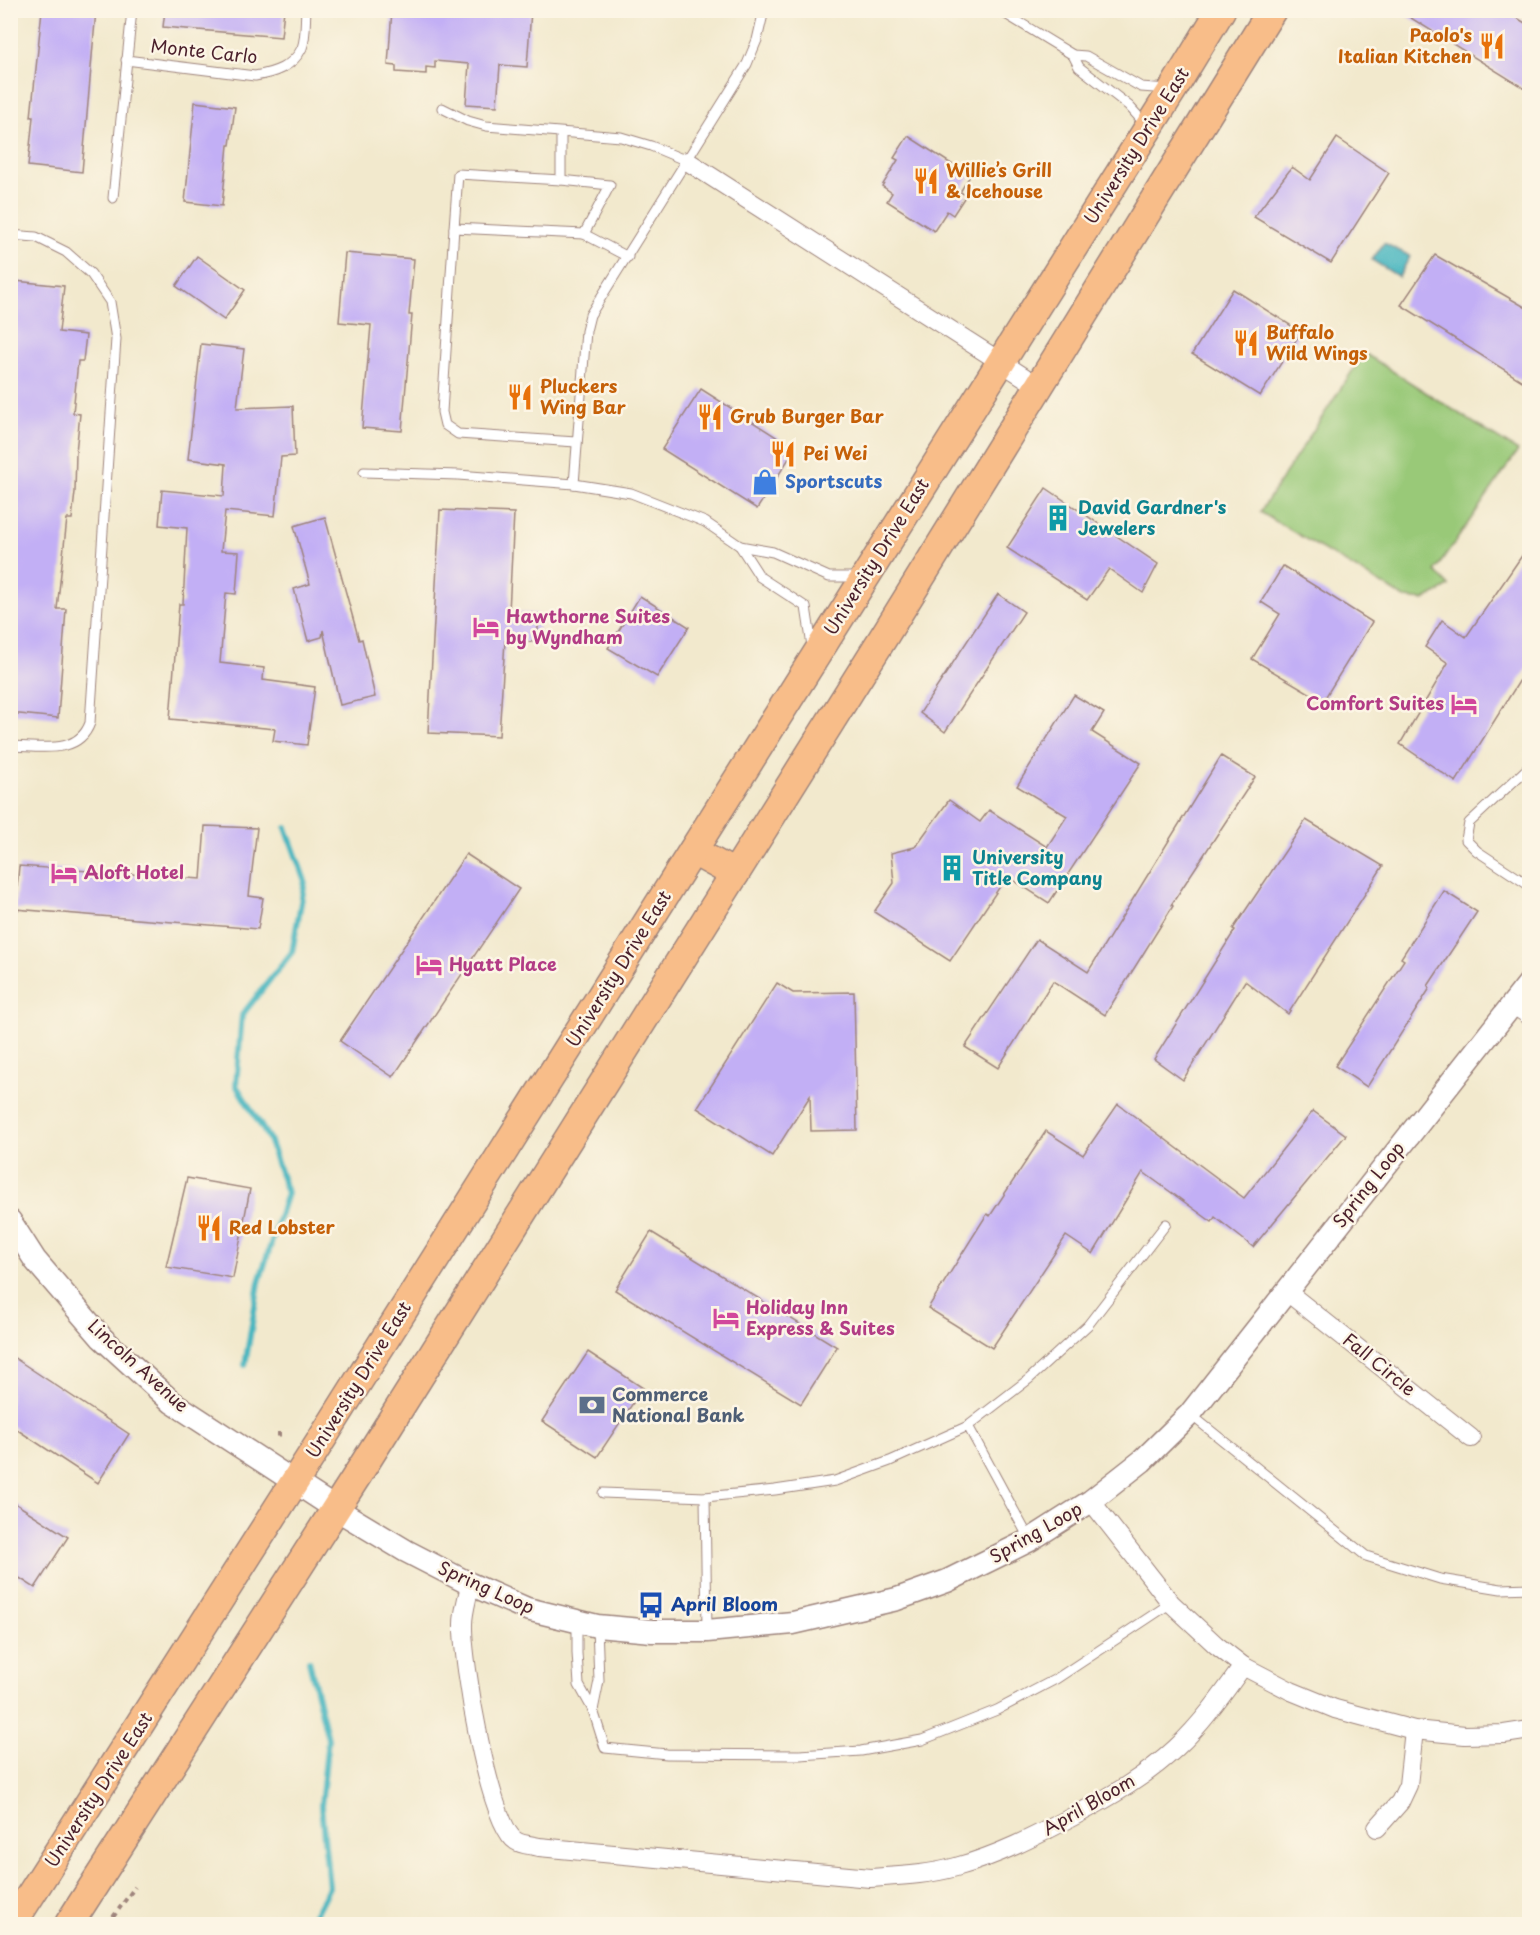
<svg xmlns="http://www.w3.org/2000/svg" width="1540" height="1935" font-family="'Playpen Sans',sans-serif">
<style>
.green{fill:#99c978;stroke:#727452;stroke-width:1.5}
.water{fill:#47b6c0;stroke:#486a76;stroke-width:1.5}
.lines{fill:none;stroke-linecap:round;stroke-linejoin:round}
.stream{stroke:#47b6c0;stroke-width:6}
.building{fill:#c2aff5}
.service-casing{stroke:#9e847c;stroke-width:11}
.minor-casing{stroke:#9e847c;stroke-width:20}
.tertiary-casing{stroke:#9e847c;stroke-width:25}
.primary-casing{stroke:#9e847c;stroke-width:31}
.path{stroke:#9e847c;stroke-width:4;stroke-dasharray:4.5 4.5;stroke-linecap:butt}
.service{stroke:#fff;stroke-width:9}
.minor{stroke:#fff;stroke-width:18}
.tertiary{stroke:#fff;stroke-width:22}
.primary{stroke:#f8bd89;stroke-width:28}
.labels{text-anchor:middle;stroke-width:5;stroke-linejoin:round;paint-order:stroke}
.food-label{font-size:18px;font-weight:bold;fill:#c56008;stroke:#fcf5e5;text-anchor:start}
.street-label{font-size:18px;fill:#4a1f2b;stroke:#fcf5e5}
.shop-label{font-size:18px;font-weight:bold;fill:#366cbe;stroke:#fcf5e5;text-anchor:start}
.culture-label{font-size:18px;font-weight:bold;fill:#0d838f;stroke:#fcf5e5;text-anchor:start}
.hotel-label{font-size:18px;font-weight:bold;fill:#b23c85;stroke:#fcf5e5;text-anchor:start}
.service-label{font-size:18px;font-weight:bold;fill:#4e5e75;stroke:#fcf5e5;text-anchor:start}
.transit-label{font-size:18px;font-weight:bold;fill:#164399;stroke:#fcf5e5;text-anchor:start}
</style>
<rect width="100%" height="100%" fill="#fcf5e5"/>
<filter id="ink" filterUnits="userSpaceOnUse"><feTurbulence type="fractalNoise" baseFrequency=".0167" numOctaves="2"/><feDisplacementMap in="SourceGraphic" scale="12" xChannelSelector="R" yChannelSelector="G"/><feConvolveMatrix kernelMatrix="1 2 1 2 8 2 1 2 1" color-interpolation-filters="sRGB"/></filter>
<filter id="wash" filterUnits="userSpaceOnUse"><feTurbulence type="fractalNoise" baseFrequency=".008" numOctaves="4" result="noise"/><feDisplacementMap in="SourceGraphic" scale="24" xChannelSelector="R" yChannelSelector="G"/><feGaussianBlur stdDeviation="1.35" result="paint"/><feColorMatrix in="noise" values="0 0 0 0 0 0 0 0 0 0 0 0 0 0 0 0 0 1.4 0 .05"/><feComposite in="paint" operator="in"/></filter>
<g filter="url(#wash)">
<rect width="100%" height="100%" fill="#f2e9cd"/>
<polygon class="green" points="1364,353 1518,451 1435,571 1449,586 1425,600 1405,598 1260,512"/>
<polygon class="water" points="1384,243 1410,256 1399,277 1372,260"/>
<g class="lines">
<g class="stream">
<polyline points="245,1365 259,1282 287,1193 269,1139 236,1085 242,1015 292,952 305,881 286,828"/>
<polyline points="309,1661 328,1739 321,1806 329,1887 310,1924"/>
</g>
</g>
<g id="blocks">
<g class="building">
<polygon points="42,10 96,10 82,172 28,166 33,117 31,117"/>
<polygon points="165,10 284,10 281,37 163,27"/>
<polygon points="392,10 531,10 527,67 500,65 497,106 466,104 469,64 435,61 435,68 426,67 426,74 396,72 396,66 388,65"/>
<polygon points="1398,10 1504,10 1530,26 1530,92"/>
<polygon points="195,102 235,107 230,145 228,145 222,206 185,202"/>
<polygon points="908,136 970,176 960,192 966,195 953,215 947,211 934,231 887,201 892,193 882,186 898,160 894,158"/>
<polygon points="1337,138 1389,173 1331,263 1254,217 1292,167 1310,180"/>
<polygon points="345,253 414,259 409,315 412,315 402,431 362,428 371,325 339,322"/>
<polygon points="1435,255 1530,310 1530,386 1401,305"/>
<polygon points="197,256 245,290 224,320 176,286"/>
<polygon points="15,281 64,286 59,332 86,335 83,361 78,361 73,413 80,414 76,452 75,492 72,519 67,519 57,609 66,609 58,718 10,713 10,351 14,316 11,316"/>
<polygon points="1233,289 1301,332 1260,396 1192,354"/>
<polygon points="201,344 244,349 237,408 293,406 295,456 281,457 275,516 225,511 221,551 239,552 236,594 226,593 220,663 264,668 263,680 315,687 307,745 273,741 275,729 170,719 179,604 183,604 187,528 159,525 162,490 224,496 226,464 188,459"/>
<polygon points="701,389 795,449 757,509 662,449"/>
<polygon points="1046,488 1158,564 1143,593 1109,569 1087,600 1007,548"/>
<polygon points="440,510 514,513 509,612 539,614 537,642 505,641 499,736 428,733"/>
<polygon points="325,517 359,640 362,639 375,697 340,705 323,630 322,637 308,641 294,589 310,584 294,526"/>
<polygon points="1530,544 1530,664 1456,782 1400,744 1448,663 1425,647 1442,620 1466,637"/>
<polygon points="1283,566 1372,622 1323,701 1252,659 1280,614 1261,602"/>
<polygon points="998,594 1024,612 945,732 920,713"/>
<polygon points="640,596 689,627 657,677 608,648"/>
<polygon points="1074,695 1104,713 1092,732 1141,763 1049,903 1007,876 950,961 874,912 894,883 891,853 915,847 949,800 980,822 989,810 1047,847 1067,816 1017,786"/>
<polygon points="1221,756 1255,777 1171,905 1173,906 1105,1015 1053,981 998,1068 965,1047 1037,939 1088,972"/>
<polygon points="1306,820 1383,866 1288,1014 1245,981 1183,1080 1154,1059 1235,930 1233,929"/>
<polygon points="205,826 257,828 249,896 263,898 258,929 15,909 19,866 201,879"/>
<polygon points="466,854 519,889 393,1077 340,1041"/>
<polygon points="1444,891 1477,912 1428,986 1430,988 1367,1087 1335,1066 1404,960 1401,958"/>
<polygon points="777,983 793,993 854,992 857,1130 811,1131 810,1096 772,1156 697,1108"/>
<polygon points="1118,1104 1244,1198 1313,1111 1346,1135 1253,1247 1215,1217 1212,1222 1143,1172 1093,1254 1066,1236 992,1348 928,1308 987,1214 990,1216 1046,1131 1083,1155"/>
<polygon points="187,1178 250,1189 233,1278 166,1267"/>
<polygon points="651,1232 837,1347 801,1404 615,1290"/>
<polygon points="588,1352 643,1388 597,1457 542,1421"/>
<polygon points="10,1355 129,1434 98,1483 10,1425"/>
<polygon points="10,1500 68,1537 35,1588 10,1572"/>
</g>
</g>
</g>
<g filter="url(#ink)">
<use href="#blocks" fill-opacity="0" stroke="#9e847c" stroke-width="1.5"/>
<g class="lines">
<g class="service-casing">
<g id="service">
<polyline points="999,10 1073,55 1086,56 1141,87 1168,89"/>
<polyline points="1073,55 1079,67 1129,106 1146,125"/>
<path d="M126,60L255,76C273,73 293,67 302,48C306,38 305,22 306,10"/>
<polyline points="442,108 468,121 486,126 621,137 651,146 687,161"/>
<polyline points="561,133 561,180 610,185 584,234 454,228 442,412 445,425 458,434 576,442"/>
<polyline points="113,198 132,10"/>
<polyline points="454,228 458,174 561,180"/>
<polyline points="584,234 628,257"/>
<path d="M10,235L36,237L66,252L91,274L110,302L116,339L90,723C78,756 39,746 10,746"/>
<polyline points="364,472 458,475 574,484 631,493 705,522 740,546 760,577 806,607 812,646"/>
<polyline points="574,484 586,331 590,315 747,64 757,40 764,10"/>
<polyline points="740,546 773,552 829,577 859,577"/>
<polyline points="1530,766 1469,823 1466,840 1477,851 1530,886"/>
<polyline points="1190,1414 1366,1556 1440,1579 1501,1589 1530,1588"/>
<polyline points="968,1426 1030,1540"/>
<polyline points="603,1493 705,1497 775,1490 835,1481 890,1461 968,1426 1029,1379 1088,1325 1166,1224"/>
<polyline points="705,1497 707,1630"/>
<polyline points="577,1621 577,1653 579,1685 593,1710 605,1748 667,1754 800,1755 861,1751 922,1740 997,1710 1056,1679 1171,1603"/>
<polyline points="593,1710 599,1681 597,1626"/>
</g>
</g>
<g class="minor-casing">
<g id="minor">
<polyline points="687,161 1038,386"/>
<polyline points="1512,1004 1530,1016"/>
<polyline points="1286,1291 1471,1438"/>
<polyline points="1091,1501 1171,1603 1216,1645 1243,1666 1291,1691 1335,1709 1414,1730 1465,1735 1504,1734 1530,1730"/>
<path d="M470,1584C468,1597 463,1611 463,1624C462,1659 489,1825 516,1841C522,1845 532,1845 539,1847L870,1878C899,1876 928,1875 956,1867C997,1856 1036,1836 1074,1816C1110,1797 1146,1776 1176,1748C1202,1724 1223,1694 1243,1666"/>
<polyline points="1377,1828 1400,1802 1408,1785 1414,1730"/>
</g>
</g>
<g class="tertiary-casing">
<polyline id="tertiary" points="10,1221 35,1260 102,1338 172,1402 336,1509 406,1551 470,1584 527,1609 597,1626 652,1631 707,1631 793,1623 897,1599 947,1581 1030,1540 1091,1501 1142,1461 1190,1414 1530,982"/>
</g>
<g class="primary-casing">
<g id="primary">
<polyline points="693,851 735,874"/>
<polyline points="12,1924 320,1442 1173,89 1221,10"/>
<polyline points="69,1924 358,1474 883,638 1272,10"/>
</g>
</g>
<g class="path">
<polyline points="279,1432 279,1438"/>
<polyline points="108,1924 135,1887"/>
</g>
<use href="#service" class="service"/>
<use href="#minor" class="minor"/>
<use href="#tertiary" class="tertiary"/>
<use href="#primary" class="primary"/>
</g>
</g>
<defs>
<g id="restaurant-bare" transform="scale(2.07)"><path d="M-5-6h1v4h1v-4h1v4h1v-4h1v5L-1.5 .5V6h-2V.5L-5-1ZM5-6V6H3V1.5H1.5Q1.5-4 5-6Z" fill="#e8710a" stroke="#fcf5e5" stroke-width="2.5" paint-order="stroke"/></g>
<g id="shop-bare" transform="scale(2.07)"><path d="M-5-2.5h2.3a2.7 3.5 0 0 1 5.4 0H5L5.5 6h-11ZM-1.5-2.5h3a1.5 2.3 0 0 0-3 0Z" fill="#3f7fe0" stroke="#fcf5e5" stroke-width="2.5" paint-order="stroke"/></g>
<g id="building-bare" transform="scale(2.07)"><path d="M-4-6H4V6H1V3H-1V6H-4ZM-2.5-4.3h1.7v1.8h-1.7ZM.8-4.3h1.7v1.8H.8ZM-2.5-1h1.7V.8h-1.7ZM.8-1h1.7V.8H.8Z" fill="#0f9aa8" stroke="#fcf5e5" stroke-width="2.5" paint-order="stroke"/></g>
<g id="hotel-bare" transform="scale(2.07)"><path d="M-6-4.5h1.5V1H6V5H4.5V3h-9V5H-6ZM-4 0a1.8 1.8 0 1 1 3.6 0ZM.5 0V-2.5h3Q6-2.5 6 0Z" fill="#d1479c" stroke="#fcf5e5" stroke-width="2.5" paint-order="stroke"/></g>
<g id="bank-bare" transform="scale(2.07)"><path d="M-6-4H6V4H-6ZM0-2.3a2.3 2.3 0 1 0 0 4.6a2.3 2.3 0 1 0 0-4.6Z" fill="#5c6f8a" stroke="#fcf5e5" stroke-width="2.5" paint-order="stroke"/></g>
<g id="bus-bare" transform="scale(2.07)"><path d="M-5-6H5V4H4V6H2V4H-2V6H-4V4H-5ZM-3.5-4V0h7V-4ZM-3.5 1.2v1.5H-2V1.2ZM2 1.2v1.5H3.5V1.2Z" fill="#1a4fb4" stroke="#fcf5e5" stroke-width="2.5" paint-order="stroke"/></g>
</defs>
<g fill-rule="evenodd">
<use href="#restaurant-bare" x="1492" y="46"/>
<use href="#restaurant-bare" x="926" y="181"/>
<use href="#restaurant-bare" x="1246" y="343"/>
<use href="#restaurant-bare" x="520" y="397"/>
<use href="#restaurant-bare" x="710" y="417"/>
<use href="#restaurant-bare" x="783" y="454"/>
<use href="#shop-bare" x="765" y="482"/>
<use href="#building-bare" x="1058" y="518"/>
<use href="#hotel-bare" x="486" y="627"/>
<use href="#hotel-bare" x="1464" y="704"/>
<use href="#building-bare" x="952" y="868"/>
<use href="#hotel-bare" x="64" y="873"/>
<use href="#hotel-bare" x="429" y="965"/>
<use href="#restaurant-bare" x="209" y="1228"/>
<use href="#hotel-bare" x="726" y="1318"/>
<use href="#bank-bare" x="592" y="1405"/>
<use href="#bus-bare" x="651" y="1605"/>
</g>
<g class="labels">
<g class="food-label">
<text x="1472" y="42" text-anchor="end">Paolo's<tspan x="1472" dy="21">Italian Kitchen</tspan></text>
<text x="946" y="177">Willie’s Grill<tspan x="946" dy="21">&amp; Icehouse</tspan></text>
<text x="1266" y="339">Buffalo<tspan x="1266" dy="21">Wild Wings</tspan></text>
<text x="540" y="393">Pluckers<tspan x="540" dy="21">Wing Bar</tspan></text>
<text x="730" y="423">Grub Burger Bar</text>
<text x="803" y="460">Pei Wei</text>
<text x="229" y="1234">Red Lobster</text>
</g>
<g class="street-label">
<text transform="translate(204 52) rotate(6)" y="6">Monte Carlo</text>
<text transform="translate(1137 146) rotate(-58)" y="6">University Drive East</text>
<text transform="translate(877 557) rotate(-58)" y="6">University Drive East</text>
<text transform="translate(619 969) rotate(-58)" y="6">University Drive East</text>
<text transform="translate(1369 1185) rotate(-52)" y="6">Spring Loop</text>
<text transform="translate(1379 1365) rotate(39)" y="6">Fall Circle</text>
<text transform="translate(138 1366) rotate(42)" y="6">Lincoln Avenue</text>
<text transform="translate(359 1380) rotate(-58)" y="6">University Drive East</text>
<text transform="translate(1036 1533) rotate(-30)" y="6">Spring Loop</text>
<text transform="translate(486 1588) rotate(24)" y="6">Spring Loop</text>
<text transform="translate(99 1790) rotate(-57)" y="6">University Drive East</text>
<text transform="translate(1089 1805) rotate(-30)" y="6">April Bloom</text>
</g>
<g class="shop-label">
<text x="785" y="488">Sportscuts</text>
</g>
<g class="culture-label">
<text x="1078" y="514">David Gardner's<tspan x="1078" dy="21">Jewelers</tspan></text>
<text x="972" y="864">University<tspan x="972" dy="21">Title Company</tspan></text>
</g>
<g class="hotel-label">
<text x="506" y="623">Hawthorne Suites<tspan x="506" dy="21">by Wyndham</tspan></text>
<text x="1444" y="710" text-anchor="end">Comfort Suites</text>
<text x="84" y="879">Aloft Hotel</text>
<text x="449" y="971">Hyatt Place</text>
<text x="746" y="1314">Holiday Inn<tspan x="746" dy="21">Express &amp; Suites</tspan></text>
</g>
<g class="service-label">
<text x="612" y="1401">Commerce<tspan x="612" dy="21">National Bank</tspan></text>
</g>
<g class="transit-label">
<text x="671" y="1611">April Bloom</text>
</g>
</g>
<rect width="1540" height="1935" fill="none" stroke="#fcf5e5" stroke-width="36"/>
</svg>
